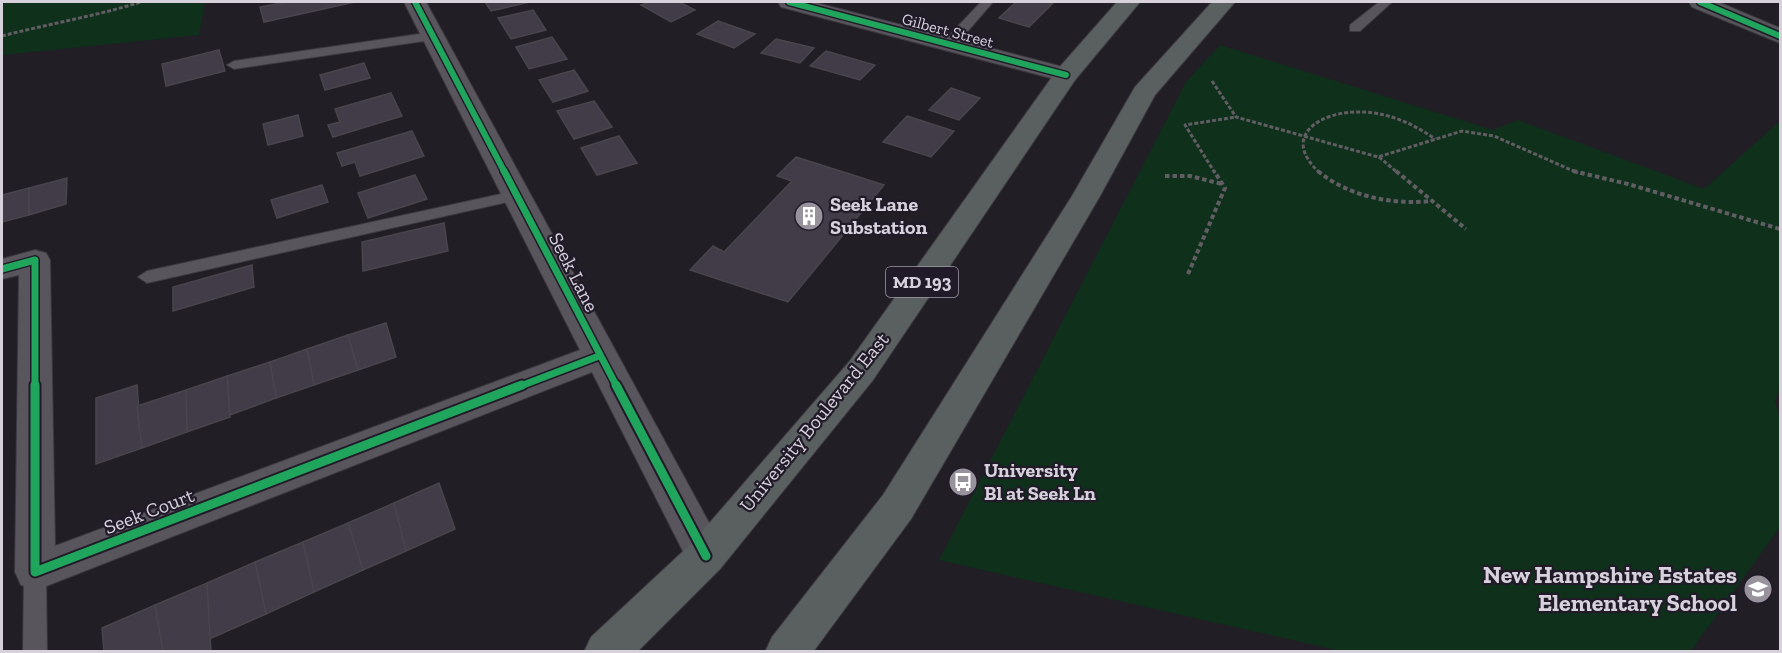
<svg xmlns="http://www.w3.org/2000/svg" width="1782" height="653" font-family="'Zilla Slab',serif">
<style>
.green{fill:#0f301b}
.building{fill:#423c48;stroke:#48454c;stroke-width:1.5}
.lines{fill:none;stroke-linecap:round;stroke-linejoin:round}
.lane-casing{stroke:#3c383f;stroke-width:2}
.street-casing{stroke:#3c383f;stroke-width:2}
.secondary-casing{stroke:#3c383f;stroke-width:2}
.primary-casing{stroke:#3c383f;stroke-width:2}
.path-far1{stroke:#605d63;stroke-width:3;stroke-dasharray:4 2;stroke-linecap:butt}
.path{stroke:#605d63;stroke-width:4;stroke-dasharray:4.5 3;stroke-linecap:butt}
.lane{fill:#58555c;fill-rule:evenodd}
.street{fill:#58555c;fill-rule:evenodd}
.secondary{fill:#55565a;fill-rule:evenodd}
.primary{fill:#5a6060;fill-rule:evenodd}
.cycleway-far2-casing{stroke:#211a29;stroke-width:9}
.cycleway-far1-casing{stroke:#211a29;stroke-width:10}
.cycleway-casing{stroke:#211a29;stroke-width:13}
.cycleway-far2{stroke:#20a55d;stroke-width:6}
.cycleway-far1{stroke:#20a55d;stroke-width:7}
.cycleway{stroke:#20a55d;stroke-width:9}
.labels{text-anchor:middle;stroke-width:4.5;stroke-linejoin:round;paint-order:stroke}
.far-street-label{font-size:16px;fill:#d6d1db;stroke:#211a29}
.shield{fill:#211a29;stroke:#a09aa6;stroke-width:1.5}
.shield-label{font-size:18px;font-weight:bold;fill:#d6d1db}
.poi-label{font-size:20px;font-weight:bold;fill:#d6d1db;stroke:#211a29;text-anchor:start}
.street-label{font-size:20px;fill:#d6d1db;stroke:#211a29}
.near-poi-label{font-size:24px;font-weight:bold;fill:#d6d1db;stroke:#211a29;text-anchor:end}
</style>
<rect width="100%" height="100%" fill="#211e26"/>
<g class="green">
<polygon points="2,2 205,2 199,35 2,55"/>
<polygon points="1220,45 1493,130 1518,120 1704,189 1780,121 1780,388 1775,401 1780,420 1780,527 1691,651 1341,651 939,560 1186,82"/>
</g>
<g class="building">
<polygon points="286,2 355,2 264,22 260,7"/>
<polygon points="485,2 530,2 491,11"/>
<polygon points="649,2 679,2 695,10 671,22 641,5"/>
<polygon points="1016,2 1054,2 1029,27 999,18"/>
<polygon points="533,10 546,30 511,39 498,18"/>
<polygon points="718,21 755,34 734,48 697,34"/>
<polygon points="552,37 567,59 529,69 516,47"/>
<polygon points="776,39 814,48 800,63 761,53"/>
<polygon points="219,50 225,71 166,86 162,64"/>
<polygon points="826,51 875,65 860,80 810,66"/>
<polygon points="364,63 370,78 325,90 320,75"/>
<polygon points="574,70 588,91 553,102 539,80"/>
<polygon points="951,88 980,98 959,120 929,110"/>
<polygon points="391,93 402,116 333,137 328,125 340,122 335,109"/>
<polygon points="594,101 612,127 574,139 557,111"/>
<polygon points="298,115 303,136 268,145 263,124"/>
<polygon points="907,116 954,131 931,157 883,142"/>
<polygon points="412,131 424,156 360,176 355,162 342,166 337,153"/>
<polygon points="619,136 637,163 597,175 581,148"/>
<polygon points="796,157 884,185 788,302 690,270 713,246 724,252 792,181 777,176"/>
<polygon points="415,175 427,199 368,218 358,193"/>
<polygon points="67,178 66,204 29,215 29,188"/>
<polygon points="322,185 328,202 277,218 271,200"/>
<polygon points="29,188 29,215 2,222 2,195"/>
<polygon points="444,223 448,251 363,271 362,242"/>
<polygon points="252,265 254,287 173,311 173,287"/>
<polygon points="386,323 396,357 358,370 348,335"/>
<polygon points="348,335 358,370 314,385 307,349"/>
<polygon points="307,349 314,385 276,398 270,362"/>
<polygon points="270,362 276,398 230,415 227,376"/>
<polygon points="227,376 230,417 187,432 186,390"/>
<polygon points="137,385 142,448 96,464 96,398"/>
<polygon points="186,390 187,432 142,448 137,406"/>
<polygon points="439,483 455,529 406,551 394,503"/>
<polygon points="394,503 406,551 363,570 348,523"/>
<polygon points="348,523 363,570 314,592 303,542"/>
<polygon points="303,542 314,592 266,614 255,562"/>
<polygon points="255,562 266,614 209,639 207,583"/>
<polygon points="207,583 211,652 163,652 155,605"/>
<polygon points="155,605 163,652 104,652 102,628"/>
</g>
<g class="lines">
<g class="lane-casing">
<g id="lane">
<polygon points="981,2 993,2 954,47 944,47 944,41"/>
<polygon points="1379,2 1392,2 1360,31 1350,31 1350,25"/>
<polygon points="433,32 439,36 438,39 234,69 227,65 234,61"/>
<polygon points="515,191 523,196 521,199 147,283 138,277 147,271"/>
<polygon points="35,562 43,565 46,572 47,652 23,652 24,572 27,565"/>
</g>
</g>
<g class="street-casing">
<g id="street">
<polygon points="404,2 426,2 720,543 726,556 720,569 706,574 692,569 592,372 49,585 35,590 21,585 15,572 19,275 2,279 2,259 35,250 46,253 50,260 55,546 580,350"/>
<polygon points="778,2 813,2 1075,70 1078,75 1075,80 1066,82 781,7"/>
</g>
</g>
<g class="secondary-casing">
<polygon id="secondary" points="1689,2 1718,2 1780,28 1780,43 1692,7"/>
</g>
<g class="primary-casing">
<g id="primary">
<polygon points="1117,2 1140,2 1075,80 873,380 720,569 637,652 584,652 591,637 692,543 849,362 1057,70"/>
<polygon points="1212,2 1235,2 1155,95 1100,196 911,519 813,652 765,652 772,637 883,495 1072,196 1135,87"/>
</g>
</g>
<g class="path-far1">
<path d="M2,36C48,24 96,16 141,2"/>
<polyline points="1212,81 1236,117 1378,157 1462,131 1494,136 1578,173"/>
<polyline points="1379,157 1398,173"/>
<polyline points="1215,173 1185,125 1236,117"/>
<path d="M1320,173C1278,135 1323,110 1363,112C1389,113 1414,124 1435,139"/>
</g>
<g class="path">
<path d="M1318,171C1349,197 1393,205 1432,201"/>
<polyline points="1396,171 1466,229"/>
<polyline points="1573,171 1628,184 1780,229"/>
<polyline points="1165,176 1190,176 1222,184"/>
<polyline points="1188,274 1225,188 1214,171"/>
</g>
<use href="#lane" class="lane"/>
<use href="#street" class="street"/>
<use href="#secondary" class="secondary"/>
<use href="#primary" class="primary"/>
<g class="cycleway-far2-casing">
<g id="cycleway-far2">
<polyline points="415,2 505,173"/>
<polyline points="789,2 1066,75"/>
<polyline points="1700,2 1780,36"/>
</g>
</g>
<g class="cycleway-far1-casing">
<g id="cycleway-far1">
<polyline points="504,171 617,387"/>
<polyline points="2,269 35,260 35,387"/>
<polyline points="518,387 599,356"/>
</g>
</g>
<g class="cycleway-casing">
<g id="cycleway">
<polyline points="35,385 35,572 522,385"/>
<polyline points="616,385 706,556"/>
</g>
</g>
<use href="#cycleway-far2" class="cycleway-far2"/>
<use href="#cycleway-far1" class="cycleway-far1"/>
<use href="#cycleway" class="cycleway"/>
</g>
<defs>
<g id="building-disc" transform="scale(1.5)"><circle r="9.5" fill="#97929c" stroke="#211a29"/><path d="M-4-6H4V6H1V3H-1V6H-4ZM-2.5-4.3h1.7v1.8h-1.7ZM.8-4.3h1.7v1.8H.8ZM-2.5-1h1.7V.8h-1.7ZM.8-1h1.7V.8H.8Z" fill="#fff"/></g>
<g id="bus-disc" transform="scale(1.5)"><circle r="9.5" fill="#97929c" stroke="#211a29"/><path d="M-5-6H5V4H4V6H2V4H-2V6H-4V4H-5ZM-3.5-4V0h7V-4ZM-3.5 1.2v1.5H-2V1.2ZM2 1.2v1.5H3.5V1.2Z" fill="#fff"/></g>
<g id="school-disc" transform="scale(1.5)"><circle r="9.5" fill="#97929c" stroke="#211a29"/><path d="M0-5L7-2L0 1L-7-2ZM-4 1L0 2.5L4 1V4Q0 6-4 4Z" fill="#fff"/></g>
</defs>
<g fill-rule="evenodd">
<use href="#building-disc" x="809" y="216"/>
<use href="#bus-disc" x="963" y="482"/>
<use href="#school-disc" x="1758" y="589"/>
</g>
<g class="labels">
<g class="far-street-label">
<text transform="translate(948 30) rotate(15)" y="6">Gilbert Street</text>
</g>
<rect class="shield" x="886" y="267" width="72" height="30" rx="4.5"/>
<g class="shield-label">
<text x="922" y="288">MD 193</text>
</g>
<g class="poi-label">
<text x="830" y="211">Seek Lane<tspan x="830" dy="23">Substation</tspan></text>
<text x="984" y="477">University<tspan x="984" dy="23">Bl at Seek Ln</tspan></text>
</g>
<g class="street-label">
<text transform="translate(574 272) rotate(63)" y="7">Seek Lane</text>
<text transform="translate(814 422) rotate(-51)" y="7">University Boulevard East</text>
<text transform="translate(149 511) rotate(-21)" y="7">Seek Court</text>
</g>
<g class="near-poi-label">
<text x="1737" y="583">New Hampshire Estates<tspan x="1737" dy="28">Elementary School</tspan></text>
</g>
</g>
<rect width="1782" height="653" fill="none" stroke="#d6d1db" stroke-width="6"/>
</svg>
